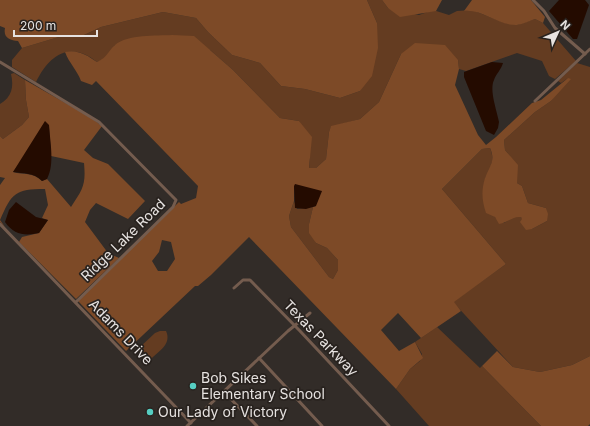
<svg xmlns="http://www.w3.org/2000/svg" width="590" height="426" font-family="Inter,sans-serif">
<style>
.green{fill:#643c21}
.forest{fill:#7d4a27;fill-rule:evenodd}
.water{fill:#240b00}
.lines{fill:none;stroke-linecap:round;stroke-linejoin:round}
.street{stroke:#745c4e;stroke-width:3}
.poi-dot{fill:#56cec2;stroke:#28221e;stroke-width:1.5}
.labels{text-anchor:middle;stroke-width:3.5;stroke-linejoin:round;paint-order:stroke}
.street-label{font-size:14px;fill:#e6e2e0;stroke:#28221e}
.poi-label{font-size:14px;fill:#e6e2e0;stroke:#28221e;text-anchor:start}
</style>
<rect width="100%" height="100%" fill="#322c28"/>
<g class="green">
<path d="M367,0H382L388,8L419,15L433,10L449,15L457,11L472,10L505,23L517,25L535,19L543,23L576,61L555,79L549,76L542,61L517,53L466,71L459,69L458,60L401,54L379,102L360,119L331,127L329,132L326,159L316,168H309L310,159L299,121L280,118L233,70L210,50L115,45L105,59L97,62C70,40 49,55 36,82L12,67V60L22,48L62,36L84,35L101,27L163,12L196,18L208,32L232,55L260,63L281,86L305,89L340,98L360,91L377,23Z"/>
<path d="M577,63L590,67V356L572,365L540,372L513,367L453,302L506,264L442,189L482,149L490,148C495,160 491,168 485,178L495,217L504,223L515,216L521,217L532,229L547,221L546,208L528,203L522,186L517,183C517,171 513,158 505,150L504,140L535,112L551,101L568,78L561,83L558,81Z"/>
<path d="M14,73L25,80L26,100L29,117L22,125L3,139L0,136V104C12,97 14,87 11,74Z"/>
<polygon points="294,201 297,209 313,207 309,224 316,243 327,248 338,260 338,270 333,279 329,277 291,227 289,216"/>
<polygon points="437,327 480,368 482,366 541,426 429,426 396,389 410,369 420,361 422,354 415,342"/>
<path d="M160,331H166C172,344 159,351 151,359L139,348L155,333Z"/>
</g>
<g class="forest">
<path d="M0,0H367L377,23L378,48L372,76L360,91L340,98L305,89L281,86L260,63L232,55L208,32L196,18L163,12L101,27L84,35L62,36L22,48L18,41C10,40 3,38 5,28L0,26Z"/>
<polygon points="382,0 442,0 436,11 400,17 388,8"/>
<path d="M472,0H531L545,17L543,23L535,19C529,21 523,24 517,25C498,26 483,9 464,11Z"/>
<path d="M172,35L194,36L233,70L280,118L299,121L312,137L309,168H316L326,159L329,132L331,126L360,119L379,102L401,54L415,43L445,45L458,60L459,69L455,85L478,135L486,145L496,137L532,103L541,100L568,78L571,79L551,101L535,112L504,140L505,150L518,165L517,183L522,186L528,203L546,208L548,214L547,221L532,229L526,230L520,222L522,219L521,217C512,216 508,223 499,224L495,217L486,213C482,201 481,191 485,178C489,167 496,161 490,148L482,149L442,189L506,264L454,302L461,311L421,338L398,313L381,330L399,351L415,342L423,358L410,369L396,389L249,237L211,275L198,286H195L126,351L78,301L179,202L181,204L196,198L198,186L96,81L92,85L81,81C77,70 69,63 65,52C77,49 87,55 97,62C108,57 107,52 115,45C128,34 156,36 172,35ZM294,186L316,206L313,207L309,224V233L316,243L327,248L338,260V270L333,279L329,277L291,227L289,216L294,201ZM162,240L171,242L175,259L167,271H158L152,261L159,252Z"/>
<path d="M25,80L90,117L102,126L84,150L93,158L108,164L145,201L128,219L96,203L90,210L85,222L108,253L119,258L76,299L19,242L22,237L39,233L48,220L42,218L48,205L45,189C15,189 12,193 0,220L5,227L0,222V185L5,178L0,177V136L3,139L22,125L29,117L26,100ZM49,125L51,156L84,163C86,185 83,189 71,207L47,179L42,181C33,172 24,175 13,172Z"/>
<polygon points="497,351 513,367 540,372 572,365 590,356 590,424 588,426 541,426 482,366"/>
</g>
<g class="water">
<polygon points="559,0 585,0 589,5 577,39 573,39 549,11"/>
<path d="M492,62L503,63C501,70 496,74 494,80C489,90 497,111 499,122L498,128L494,135L486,131L464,77V72Z"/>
<path d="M45,121L49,125C50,142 55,164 47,179L42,181C33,172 24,174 13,172Z"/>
<polygon points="295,184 322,191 316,206 306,209 295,208 294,186"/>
<path d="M16,202L36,217L48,220L39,233C25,236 14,235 5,222L9,210Z"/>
</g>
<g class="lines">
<g class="street">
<polyline points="533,0 544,11 555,28 585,54"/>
<polyline points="0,62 99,122 176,200 173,207 76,302"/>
<polyline points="535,101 590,49"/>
<polyline points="0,224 191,423"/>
<polyline points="234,288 243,280 250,280 300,331 389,426"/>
<polyline points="259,358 322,426"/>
<polyline points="224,392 257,426"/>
<polyline points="187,426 288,331 310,313"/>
</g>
</g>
<g class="poi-dot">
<circle cx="193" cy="386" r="4"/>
<circle cx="150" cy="412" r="4"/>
</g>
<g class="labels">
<g class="street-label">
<text transform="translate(123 240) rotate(-44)" y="5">Ridge Lake Road</text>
<text transform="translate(121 332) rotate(46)" y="5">Adams Drive</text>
<text transform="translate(321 338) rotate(46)" y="5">Texas Parkway</text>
</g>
<g class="poi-label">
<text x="201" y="383">Bob Sikes<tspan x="201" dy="16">Elementary School</tspan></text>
<text x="158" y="417">Our Lady of Victory</text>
</g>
</g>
<g transform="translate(558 32) rotate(46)" stroke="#28221e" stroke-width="3" paint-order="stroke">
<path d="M0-3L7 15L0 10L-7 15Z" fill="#e6e2e0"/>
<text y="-6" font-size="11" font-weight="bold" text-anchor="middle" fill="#e6e2e0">N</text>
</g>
<path d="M14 30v6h83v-6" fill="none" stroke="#e6e2e0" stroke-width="2"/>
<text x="20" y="30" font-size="12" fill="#e6e2e0" stroke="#28221e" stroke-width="3" paint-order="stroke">200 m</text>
</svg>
